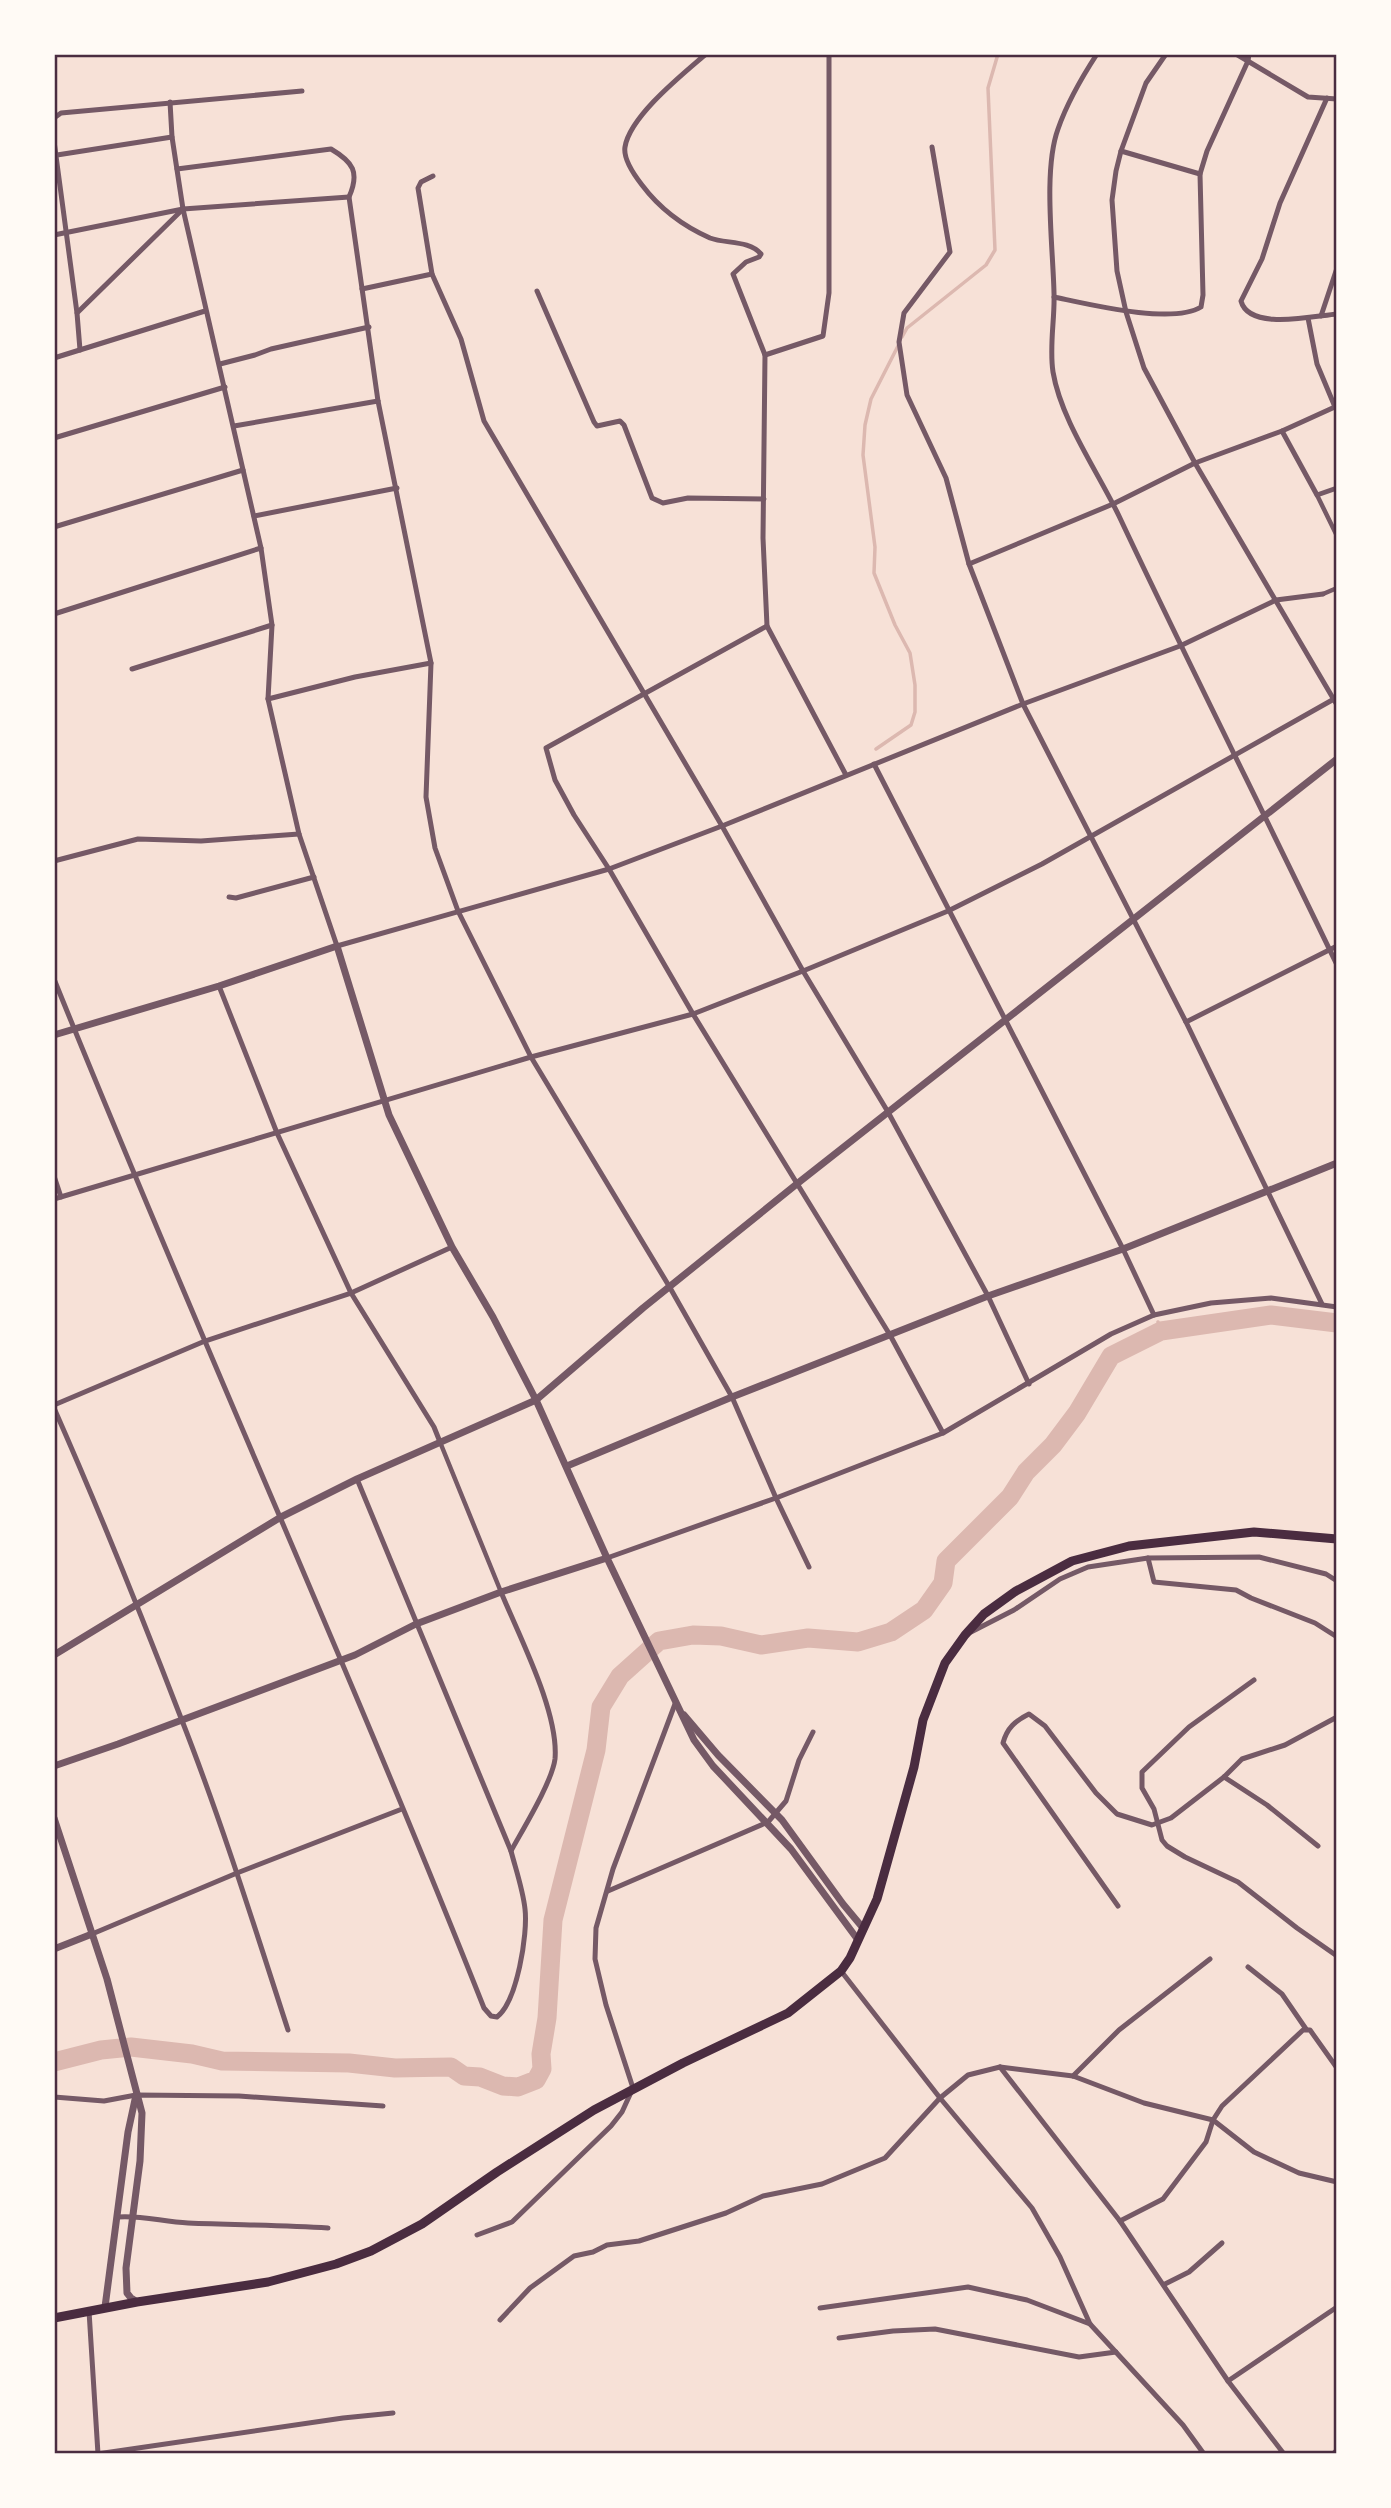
<svg xmlns="http://www.w3.org/2000/svg" width="1391" height="2508" font-family="'Nunito Sans',sans-serif">
<style>
.lines{fill:none;stroke-linecap:round;stroke-linejoin:round}
.stream{stroke:#dcb8b0;stroke-width:3.5}
.river{stroke:#dcb8b0;stroke-width:19}
.pedestrian{stroke:#755966;stroke-width:4.5}
.minor{stroke:#755966;stroke-width:5}
.tertiary{stroke:#755966;stroke-width:7}
.primary{stroke:#4a2c40;stroke-width:9}
.neatline{fill:none;stroke:#4a2c40;stroke-width:2.5}
</style>
<rect width="100%" height="100%" fill="#f7e1d7"/>
<g class="lines">
<g class="stream">
<polyline points="902,337 907,328 986,265 995,250 988,88 998,54"/>
<polyline points="876,749 911,725 915,712 915,685 910,653 895,625 874,573 875,547 863,455 865,425 871,399 899,344"/>
<polyline points="1158,1322 1161,1331"/>
</g>
<polyline class="river" points="54,2062 101,2050 131,2047 192,2054 222,2061 349,2063 395,2068 451,2067 464,2076 480,2077 503,2086 518,2087 536,2080 542,2069 541,2054 547,2018 553,1920 596,1750 601,1707 620,1676 659,1641 693,1635 721,1636 761,1645 808,1638 858,1642 891,1632 924,1610 943,1583 946,1561 1010,1497 1026,1472 1053,1445 1077,1413 1111,1356 1161,1331 1271,1315 1337,1323"/>
<g class="pedestrian">
<polyline points="1317,495 1337,536"/>
<polyline points="1323,594 1337,588"/>
<polyline points="440,1442 501,1592"/>
</g>
<g class="minor">
<path d="M706,54C683,74 630,116 625,147C623,159 635,176 642,185C660,209 683,226 710,238C726,244 749,240 761,254L759,257L746,262L733,274L765,355L763,538L767,626L846,775"/>
<path d="M1097,54C1082,77 1067,103 1058,129C1043,170 1053,247 1054,293C1055,319 1049,346 1053,372C1061,420 1098,472 1119,516C1190,667 1265,815 1337,965"/>
<polyline points="1166,54 1146,83 1121,151 1116,171 1112,200 1117,271 1126,312 1144,368 1195,463 1337,705"/>
<polyline points="1236,54 1308,97 1337,99"/>
<path d="M1327,98L1280,203L1262,259L1241,301C1249,331 1313,316 1337,314"/>
<polyline points="170,102 172,137 183,209 261,548 272,625 268,699 299,834 337,946 609,869 722,826 1023,704 1180,646 1276,600 1323,594"/>
<polyline points="54,118 61,113 302,91"/>
<polyline points="54,141 77,313"/>
<polyline points="932,147 950,252 904,313 899,342 907,395 946,478 969,564 1023,704 1186,1022 1322,1304"/>
<polyline points="1121,151 1200,174"/>
<polyline points="57,155 172,137"/>
<path d="M177,169L331,149C353,162 360,172 349,197L378,401L431,663L426,797L435,848L458,911L531,1057L669,1286L732,1397L776,1498L809,1567"/>
<polyline points="433,176 421,182 418,188 432,274 461,339 484,421 722,826 803,971 888,1112 988,1296 1029,1384"/>
<polyline points="54,235 183,209 349,197"/>
<polyline points="362,289 432,274"/>
<polyline points="537,291 594,422 597,426 620,421 624,425 652,498 663,503 688,498 764,499"/>
<path d="M1054,297C1088,304 1172,325 1201,307L1203,295L1200,174L1207,151L1248,61L1249,54"/>
<polyline points="1321,316 1337,268"/>
<polyline points="1308,318 1317,364 1335,407"/>
<polyline points="80,350 77,313 183,209"/>
<polyline points="765,355 823,336 829,293 829,54"/>
<polyline points="54,358 205,311"/>
<polyline points="220,364 255,355 271,349 369,327"/>
<polyline points="234,426 378,401"/>
<polyline points="1282,431 1317,495 1337,488"/>
<polyline points="54,438 225,387"/>
<polyline points="254,516 397,488"/>
<polyline points="54,527 243,470"/>
<polyline points="969,564 1113,504 1195,463 1282,431 1337,406"/>
<polyline points="54,614 261,548"/>
<polyline points="767,626 546,748 555,780 574,815 609,869 693,1014 890,1335 943,1433"/>
<polyline points="132,669 272,625"/>
<polyline points="268,699 355,677 431,663"/>
<polyline points="874,764 1123,1249 1154,1315"/>
<polyline points="54,861 138,839 201,841 299,834"/>
<polyline points="229,897 236,898 314,877"/>
<path d="M54,979C193,1324 347,1662 484,2008L491,2016L497,2017C517,2002 528,1934 525,1909C523,1890 516,1870 511,1851C523,1829 552,1782 555,1759C559,1712 519,1636 501,1592"/>
<polyline points="219,986 277,1133 351,1293 434,1427 440,1442"/>
<polyline points="1186,1022 1337,946"/>
<polyline points="54,1176 61,1197"/>
<polyline points="54,1199 531,1057 693,1014 803,971 948,911 1042,864 1334,699"/>
<polyline points="54,1405 205,1341 351,1293 452,1247"/>
<path d="M54,1408C99,1510 141,1614 181,1718C221,1820 254,1925 288,2030"/>
<polyline points="357,1479 511,1851"/>
<polyline points="607,1558 776,1498 943,1433 1111,1334 1154,1315 1211,1303 1271,1298 1337,1307"/>
<polyline points="1148,1558 1154,1582 1236,1590 1251,1598 1315,1623 1337,1637"/>
<polyline points="971,1632 1014,1610 1060,1579 1088,1567 1148,1558 1259,1557 1326,1574 1337,1581"/>
<polyline points="1254,1680 1189,1727 1142,1772 1142,1788 1154,1809 1162,1840 1167,1846 1185,1857 1238,1882 1297,1928 1337,1956"/>
<polyline points="1224,1777 1267,1805 1318,1846"/>
<polyline points="608,1891 768,1822 786,1801 799,1760 813,1732"/>
<path d="M1118,1906L1003,1743C1007,1728 1015,1721 1029,1714L1045,1726L1096,1793L1117,1814L1152,1825L1171,1818L1224,1777L1242,1759L1285,1745L1337,1717"/>
<polyline points="92,1934 237,1873 402,1809"/>
<polyline points="1248,1967 1282,1994 1306,2029"/>
<polyline points="841,1971 940,2098 1032,2208 1060,2257 1090,2324 1183,2425 1204,2454"/>
<polyline points="1000,2067 1120,2221 1228,2381 1284,2454"/>
<polyline points="1073,2076 1119,2030 1210,1959"/>
<polyline points="54,2097 104,2101 136,2095 239,2096 383,2106"/>
<path d="M118,2217C141,2215 164,2222 188,2223C235,2225 281,2225 328,2228"/>
<polyline points="1120,2221 1163,2199 1206,2142 1213,2120 1222,2106 1303,2030 1310,2030 1337,2068"/>
<polyline points="477,2235 512,2222 611,2126 622,2112 633,2088 606,2005 595,1959 596,1928 613,1869 675,1704"/>
<polyline points="1165,2284 1189,2272 1222,2243"/>
<polyline points="820,2308 968,2287 1027,2300 1090,2324"/>
<polyline points="89,2311 98,2454"/>
<polyline points="500,2320 530,2288 574,2256 593,2252 607,2245 639,2241 726,2213 763,2196 822,2184 885,2158 940,2098 968,2075 1000,2067 1073,2076 1144,2103 1213,2120 1254,2152 1299,2173 1337,2182"/>
<polyline points="839,2338 893,2331 935,2329 1079,2357 1116,2352"/>
<polyline points="1228,2381 1337,2307"/>
<polyline points="97,2454 343,2418 393,2413"/>
<polyline points="1333,2454 1337,2450"/>
</g>
<g class="tertiary">
<polyline points="54,1035 219,986 337,946 389,1115 452,1247 493,1317 536,1400 607,1558 694,1740 713,1766 791,1849 858,1940"/>
<polyline points="567,1466 732,1397 988,1296 1123,1249 1337,1163"/>
<polyline points="54,1655 281,1517 357,1479 536,1400 643,1308 798,1183 1337,759"/>
<polyline points="684,1715 718,1755 782,1820 843,1904 863,1928"/>
<polyline points="54,1766 118,1744 355,1655 416,1624 501,1592 607,1558"/>
<polyline points="54,1818 107,1979 142,2113 140,2161 126,2268 127,2293 131,2298 137,2302"/>
<polyline points="54,1949 92,1934"/>
<polyline points="105,2307 128,2132 136,2095"/>
</g>
<polyline class="primary" points="54,2318 137,2302 268,2282 336,2264 371,2251 422,2224 497,2172 594,2110 683,2063 788,2013 841,1971 850,1958 877,1899 914,1767 923,1720 945,1663 965,1635 984,1614 1016,1591 1072,1561 1129,1546 1254,1532 1337,1539"/>
</g>
<rect width="1391" height="2508" fill="none" stroke="#fffaf5" stroke-width="112"/>
<rect x="56" y="56" width="1279" height="2396" class="neatline"/>
</svg>
